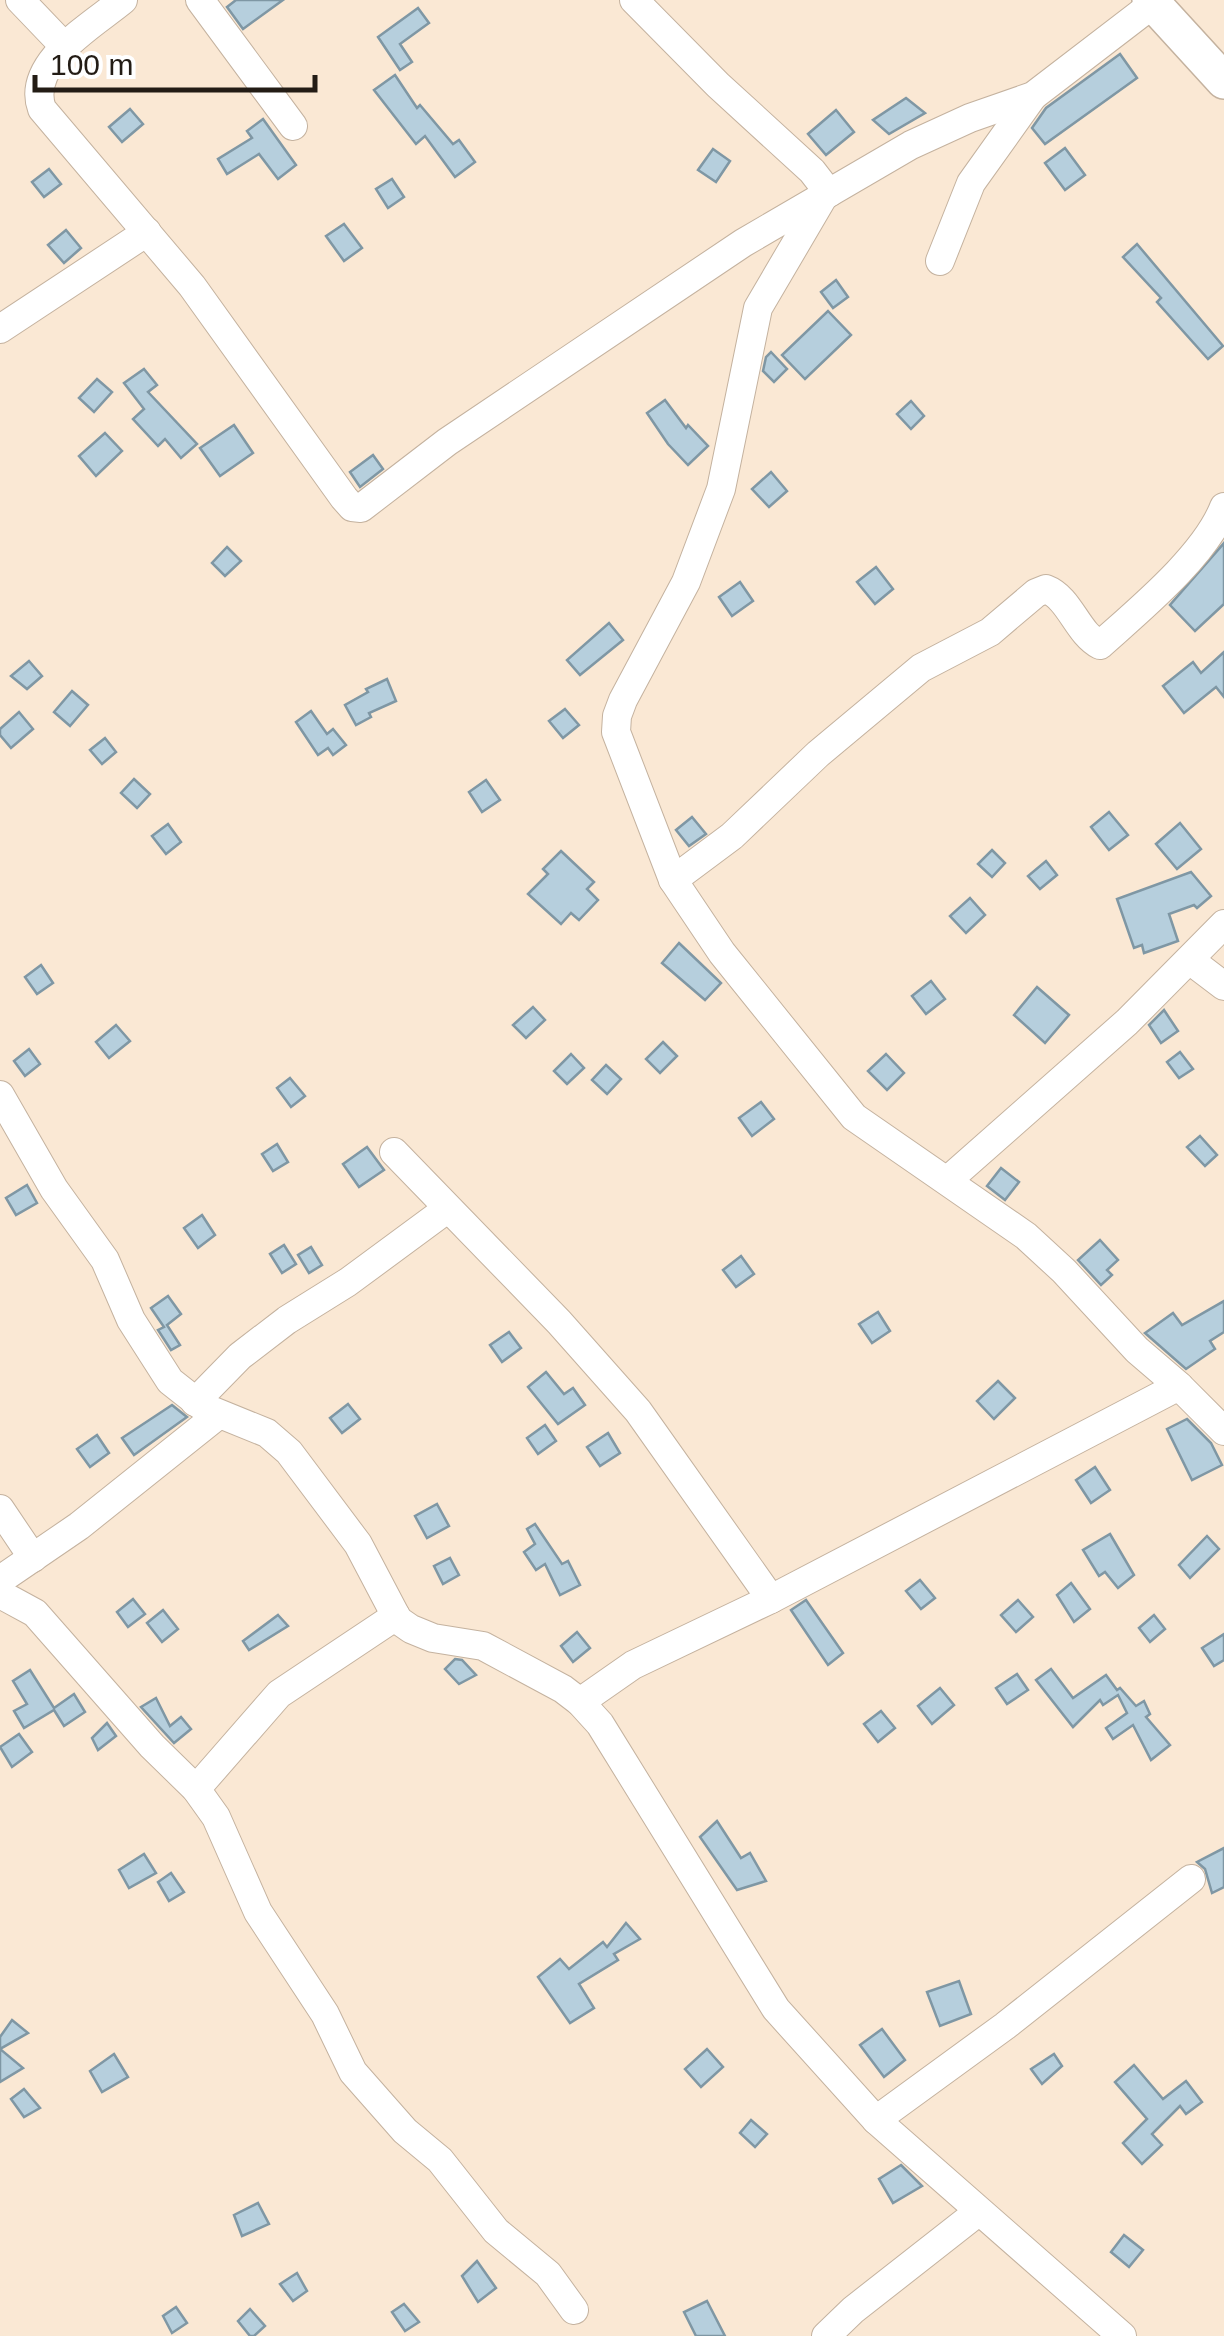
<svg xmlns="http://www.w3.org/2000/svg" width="1224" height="2336" font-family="Arial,sans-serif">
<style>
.building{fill:#b6cfdd;stroke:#7f97a4;stroke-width:2.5}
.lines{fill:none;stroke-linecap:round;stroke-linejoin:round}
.minor-casing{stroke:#c4b29f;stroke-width:30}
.major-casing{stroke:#c4b29f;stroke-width:38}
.minor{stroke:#fff;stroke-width:28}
.major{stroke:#fff;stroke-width:35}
</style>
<rect width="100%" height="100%" fill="#fae8d4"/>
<g class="building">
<polygon points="236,0 283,0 243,29 227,7"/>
<polygon points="418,8 429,23 400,44 412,62 400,70 378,37"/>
<polygon points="1120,54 1137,78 1045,144 1032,128 1046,108"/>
<polygon points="395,75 417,108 420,105 453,144 459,140 475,162 455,177 425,136 416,144 374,90"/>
<polygon points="906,98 925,113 889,134 873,120"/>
<polygon points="130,109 143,124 122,142 109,127"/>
<polygon points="836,110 854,132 826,155 808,134"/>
<polygon points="263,119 296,165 278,179 259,154 227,174 218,159 252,138 247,131"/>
<polygon points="1065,148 1085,175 1065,190 1045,163"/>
<polygon points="713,149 730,161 716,182 698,170"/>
<polygon points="49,169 61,184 44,197 32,182"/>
<polygon points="392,179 404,197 388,208 376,189"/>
<polygon points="344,224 362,248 344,261 326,236"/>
<polygon points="66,230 81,248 64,263 48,245"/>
<polygon points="1137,244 1223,346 1208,359 1157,302 1161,298 1123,257"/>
<polygon points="836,280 848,297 833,308 821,292"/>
<polygon points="828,311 851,335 805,379 782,355"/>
<polygon points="771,352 787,369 774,382 763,371 766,357"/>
<polygon points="144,369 157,385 148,392 197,444 181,458 165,439 158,446 133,419 144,409 124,383"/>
<polygon points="97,379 112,392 94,412 79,398"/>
<polygon points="665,400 686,428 688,425 708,446 688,465 668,444 647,413"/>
<polygon points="911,401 924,416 911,429 897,414"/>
<polygon points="234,425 253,453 220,476 200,448"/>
<polygon points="105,433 122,451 96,476 79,456"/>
<polygon points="373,455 383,469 360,487 350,472"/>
<polygon points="771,472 787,491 769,507 752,489"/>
<polygon points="1224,543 1224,604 1195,631 1170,605"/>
<polygon points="227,547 241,561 225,576 212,563"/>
<polygon points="876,567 893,589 875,604 857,582"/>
<polygon points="740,582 753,601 732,616 719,597"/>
<polygon points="609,623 623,640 580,675 567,660"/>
<polygon points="1224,652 1224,697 1216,687 1184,713 1163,686 1193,662 1201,673"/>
<polygon points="29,661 42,676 27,689 11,676"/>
<polygon points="387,679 396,701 369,713 371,717 356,725 345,705 368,692 366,689"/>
<polygon points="72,691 88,705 70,726 54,712"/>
<polygon points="565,709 579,725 563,738 549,721"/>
<polygon points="311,711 327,734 333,729 346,745 333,755 328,748 318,755 296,722"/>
<polygon points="19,712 33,729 11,748 0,735 0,729"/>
<polygon points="105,738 116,752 102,764 90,750"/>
<polygon points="134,779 150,794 137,808 121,793"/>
<polygon points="486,780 500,800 482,812 469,792"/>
<polygon points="1109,812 1128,835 1109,850 1091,827"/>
<polygon points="692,817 706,834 689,846 676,830"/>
<polygon points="1180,823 1201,849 1177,869 1156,844"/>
<polygon points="168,824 181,842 166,854 152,836"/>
<polygon points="992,850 1005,863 992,877 978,864"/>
<polygon points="561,851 594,882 587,889 598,900 579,920 571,913 561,924 528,894 548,874 543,869"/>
<polygon points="1046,861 1057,875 1040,889 1028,876"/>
<polygon points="1191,872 1211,896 1197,908 1194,905 1169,914 1178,941 1144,953 1142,945 1134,948 1117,899"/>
<polygon points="970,898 985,915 966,933 950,916"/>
<polygon points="679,943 721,983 705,1000 662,963"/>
<polygon points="41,965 53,983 37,994 25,977"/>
<polygon points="931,981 945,999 926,1014 912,996"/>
<polygon points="1037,987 1069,1015 1045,1043 1014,1015"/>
<polygon points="533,1007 545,1020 526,1038 513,1025"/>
<polygon points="1164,1010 1178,1031 1161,1043 1149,1025"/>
<polygon points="116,1025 130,1041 109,1058 96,1042"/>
<polygon points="663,1042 677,1056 660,1073 646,1059"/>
<polygon points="29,1049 40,1064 25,1076 14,1061"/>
<polygon points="1180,1052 1193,1069 1179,1078 1167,1062"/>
<polygon points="571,1054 584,1068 567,1084 554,1071"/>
<polygon points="886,1054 904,1073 887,1090 868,1071"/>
<polygon points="606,1065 621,1079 607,1094 592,1080"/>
<polygon points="290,1078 305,1096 291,1107 277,1088"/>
<polygon points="761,1102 774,1119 752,1136 739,1118"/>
<polygon points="1200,1136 1217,1155 1205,1166 1187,1147"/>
<polygon points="277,1144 288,1162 273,1171 262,1154"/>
<polygon points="367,1147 384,1170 359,1187 343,1164"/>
<polygon points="1001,1168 1019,1182 1005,1200 987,1186"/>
<polygon points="27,1185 37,1203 16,1215 6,1198"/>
<polygon points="202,1215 215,1235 198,1248 184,1228"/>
<polygon points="1100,1240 1118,1260 1107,1270 1112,1275 1101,1285 1078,1260"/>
<polygon points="284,1245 296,1264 282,1273 270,1254"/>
<polygon points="311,1247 322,1265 309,1273 298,1255"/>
<polygon points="741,1256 754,1274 736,1287 723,1270"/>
<polygon points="168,1296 181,1314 167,1325 180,1345 171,1350 158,1330 164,1327 151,1308"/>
<polygon points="1224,1301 1224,1332 1210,1341 1215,1349 1186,1369 1145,1333 1173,1313 1182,1325"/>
<polygon points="878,1312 890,1331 872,1343 859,1324"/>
<polygon points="509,1332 521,1348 502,1362 490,1345"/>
<polygon points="546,1372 564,1394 573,1388 585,1405 558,1424 528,1387"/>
<polygon points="998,1381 1015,1398 994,1419 977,1401"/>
<polygon points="348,1404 360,1419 342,1433 330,1418"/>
<polygon points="172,1405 187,1417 134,1455 122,1438"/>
<polygon points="1187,1419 1211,1443 1222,1465 1192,1480 1167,1429"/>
<polygon points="545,1425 556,1441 538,1454 527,1438"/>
<polygon points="608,1433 620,1453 600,1466 587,1447"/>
<polygon points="97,1435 109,1453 90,1467 77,1449"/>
<polygon points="1095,1467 1110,1490 1091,1503 1076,1480"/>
<polygon points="437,1504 449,1526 427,1538 415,1516"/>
<polygon points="535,1524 562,1564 568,1561 580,1585 560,1595 545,1564 536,1570 524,1552 535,1544 527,1529"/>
<polygon points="1110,1534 1134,1575 1118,1588 1105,1572 1099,1576 1083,1550"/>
<polygon points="1207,1536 1219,1549 1190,1578 1179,1565"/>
<polygon points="450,1558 459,1575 443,1584 434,1566"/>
<polygon points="920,1580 935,1598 921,1609 906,1591"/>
<polygon points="1071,1583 1090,1609 1074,1622 1057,1595"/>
<polygon points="133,1599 145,1614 128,1627 117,1612"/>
<polygon points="806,1600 843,1653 828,1665 791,1610"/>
<polygon points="1018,1600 1033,1617 1016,1632 1001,1615"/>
<polygon points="163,1610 178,1629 162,1642 147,1623"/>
<polygon points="278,1615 288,1626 249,1650 243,1641"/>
<polygon points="1154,1615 1165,1629 1150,1642 1139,1628"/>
<polygon points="577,1632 590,1648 573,1662 561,1646"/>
<polygon points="1224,1634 1224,1660 1214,1666 1202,1648"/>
<polygon points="455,1659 462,1660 476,1675 459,1684 445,1669"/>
<polygon points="1051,1669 1073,1698 1106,1675 1117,1690 1120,1688 1136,1706 1144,1701 1150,1714 1146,1717 1170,1745 1151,1760 1133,1725 1113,1739 1106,1728 1127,1713 1118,1695 1103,1705 1100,1700 1073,1727 1036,1680"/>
<polygon points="30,1670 54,1708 74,1694 85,1712 64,1726 54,1710 24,1728 14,1711 27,1704 13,1681"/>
<polygon points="1017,1674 1028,1690 1007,1704 996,1688"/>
<polygon points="940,1688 954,1705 932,1724 918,1706"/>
<polygon points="156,1698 170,1726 181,1717 191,1729 174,1743 141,1707"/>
<polygon points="881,1711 895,1728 878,1742 864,1724"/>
<polygon points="107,1723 116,1736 98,1750 92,1738"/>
<polygon points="19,1734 32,1752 12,1767 0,1747"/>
<polygon points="717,1821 741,1858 750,1853 766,1881 737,1890 700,1837"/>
<polygon points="1224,1848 1224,1887 1212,1893 1205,1869 1197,1862"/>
<polygon points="144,1854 156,1873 129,1888 119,1870"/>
<polygon points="171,1873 184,1892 169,1901 158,1882"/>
<polygon points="626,1923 640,1939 614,1954 618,1960 579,1984 594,2008 570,2023 538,1977 560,1959 569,1969 603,1942 607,1947"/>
<polygon points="959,1981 971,2014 940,2026 927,1992"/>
<polygon points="12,2020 28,2033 0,2049 0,2037"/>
<polygon points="882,2029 905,2060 884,2077 860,2045"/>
<polygon points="0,2049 23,2068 0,2082"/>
<polygon points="707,2049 723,2067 701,2087 685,2069"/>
<polygon points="114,2054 128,2077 102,2092 90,2071"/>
<polygon points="1054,2054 1062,2066 1042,2084 1031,2069"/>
<polygon points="1134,2065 1163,2099 1186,2081 1202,2102 1186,2114 1180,2106 1152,2134 1162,2145 1142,2164 1123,2143 1147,2119 1115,2082"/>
<polygon points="24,2089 40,2108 24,2117 11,2099"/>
<polygon points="751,2120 767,2134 755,2147 740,2133"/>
<polygon points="901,2165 922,2186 893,2203 879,2179"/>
<polygon points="258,2203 269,2224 242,2236 234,2215"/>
<polygon points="1124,2235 1143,2250 1129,2267 1111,2252"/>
<polygon points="477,2261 496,2288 478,2302 462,2276"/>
<polygon points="297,2273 307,2291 293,2301 280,2284"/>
<polygon points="707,2301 725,2336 696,2336 684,2312"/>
<polygon points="404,2304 419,2322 405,2331 392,2312"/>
<polygon points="176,2307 187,2323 172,2333 163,2316"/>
<polygon points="250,2309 265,2326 254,2336 250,2336 238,2321"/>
</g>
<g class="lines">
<g class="minor-casing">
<g id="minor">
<polyline points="20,0 65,47"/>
<path d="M123,0C93,25 25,63 42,109L192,286L344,498L352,507L361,508L447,442L743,243L911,145L970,118L1033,96L1153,4"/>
<polyline points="200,0 293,126"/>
<polyline points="634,0 718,85 812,171 829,193"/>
<polyline points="822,199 758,308 721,489 686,582 623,700 617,716 616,732 673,880 722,953 854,1117 1026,1236 1064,1271 1137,1350 1179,1386"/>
<polyline points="940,261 971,183 1033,96"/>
<polyline points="0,329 147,232"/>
<path d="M673,880L732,836L818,754L921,668L990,632L1036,593L1046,589C1070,598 1077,633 1100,645C1139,610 1205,556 1224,507"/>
<polyline points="1191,961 1224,986"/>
<polyline points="0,1095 54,1189 105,1260 131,1320 170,1381 203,1407 267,1433 289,1452 358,1544 398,1620 411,1629 433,1638 483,1646 563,1689 580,1702"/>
<polyline points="394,1152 559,1322 638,1411 771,1599"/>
<polyline points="948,1180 1127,1022 1224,924"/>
<polyline points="195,1402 240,1356 287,1320 348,1282 447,1209"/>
<polyline points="0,1509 33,1558"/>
<polyline points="0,1580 79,1526 218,1415"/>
<polyline points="0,1594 35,1613 152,1746 196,1789 216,1817 258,1912 325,2014 353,2072 405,2131 440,2160 496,2231 548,2274 574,2310"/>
<polyline points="196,1789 279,1694 396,1616"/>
<polyline points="876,2120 1005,2026 1191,1879"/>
<polyline points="826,2336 853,2310 978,2212"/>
<polyline points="1122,2336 876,2120 776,2009 600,1724 580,1702 633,1665 771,1599 1179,1386 1224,1431"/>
</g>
</g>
<g class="major-casing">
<polyline id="major" points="1150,0 1224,81"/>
</g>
<use href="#minor" class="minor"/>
<use href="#major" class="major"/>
</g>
<path d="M35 75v15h280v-15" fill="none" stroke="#231c15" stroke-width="5"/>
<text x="50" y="75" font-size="30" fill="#231c15" stroke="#ffffff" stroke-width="8" paint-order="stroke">100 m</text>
</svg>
